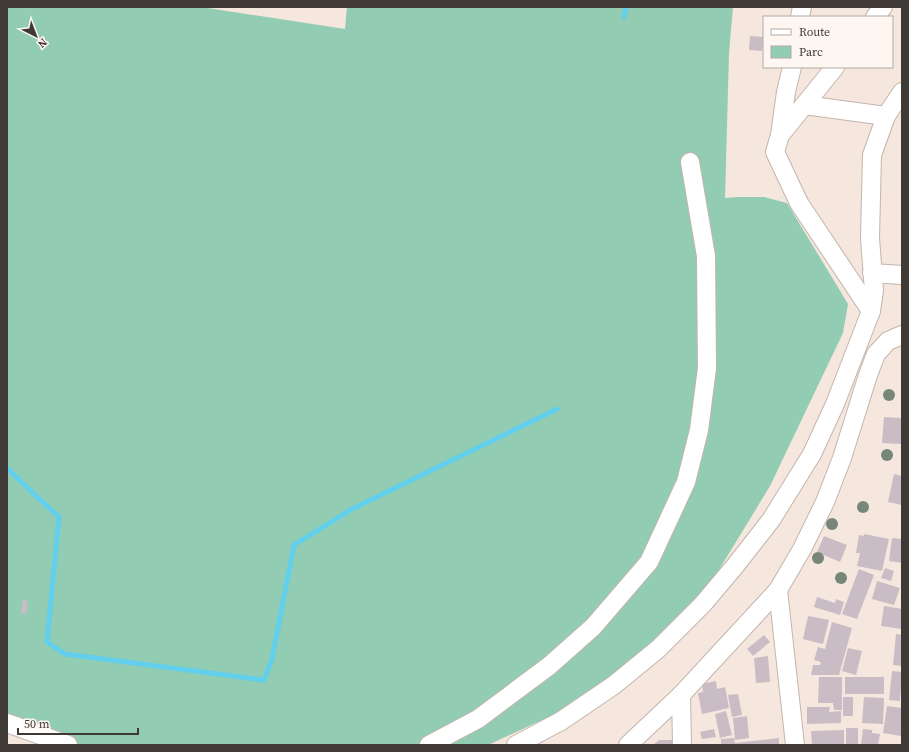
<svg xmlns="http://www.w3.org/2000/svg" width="909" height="752" font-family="'Source Serif 4',serif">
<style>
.green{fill:#92ccb2}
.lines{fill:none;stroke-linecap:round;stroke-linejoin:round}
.stream{stroke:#62cfed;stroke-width:5}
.building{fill:#cabcc4}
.minor-casing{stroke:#c3b5ac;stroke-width:20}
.minor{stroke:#fff;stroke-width:18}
.tree{fill:#76877a}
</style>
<rect width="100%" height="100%" fill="#f5e7dd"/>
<polygon class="green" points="7,7 201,7 345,29 347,7 733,7 729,53 725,198 738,197 764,197 787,203 848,304 843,333 770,486 714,578 661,636 572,706 488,745 61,745 7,727"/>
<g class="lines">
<g class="stream">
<polyline points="624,17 626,7"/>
<polyline points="7,468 36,496 59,517 47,642 65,654 264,680 272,659 294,545 352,509 557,409"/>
</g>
</g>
<g class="building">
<polygon points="750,36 764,37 762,51 749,50"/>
<polygon points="884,417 902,418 902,444 882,443"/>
<polygon points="894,474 902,476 902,505 888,502"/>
<polygon points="864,534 889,539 882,571 857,566 860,553 856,553 859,535 864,536"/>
<polygon points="824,536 847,545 840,562 817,552"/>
<polygon points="892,538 902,539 902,563 889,561"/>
<polygon points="885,568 894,571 891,581 881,578"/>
<polygon points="859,569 874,575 857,619 842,614"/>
<polygon points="877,581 900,588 894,605 872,599"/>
<polygon points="817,597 835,603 836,599 844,602 840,615 814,607"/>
<polygon points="23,600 28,601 26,614 21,613"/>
<polygon points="884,606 902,609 902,629 881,626"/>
<polygon points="808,616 829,620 823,644 803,639"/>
<polygon points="832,622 852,628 839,675 811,675 813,665 820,665 821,662 814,660 818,647 825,649"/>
<polygon points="896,634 902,635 902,666 893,665"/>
<polygon points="764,635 770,642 753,656 747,649"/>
<polygon points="848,648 862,651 856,675 842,671"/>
<polygon points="768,656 770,682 756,683 754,658"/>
<polygon points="892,671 902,672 900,701 889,700"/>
<polygon points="819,677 842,677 842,710 834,710 833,703 818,703"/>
<rect x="845" y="677" width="39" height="17"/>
<polygon points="716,681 717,689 725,687 729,708 702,714 698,693 703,692 702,684"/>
<polygon points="738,694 742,715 732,717 728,695"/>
<rect x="843" y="697" width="10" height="19"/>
<polygon points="864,697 884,698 883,724 862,723"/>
<polygon points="887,706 902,708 901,736 883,733"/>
<polygon points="807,707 830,707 829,712 841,711 841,723 807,724"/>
<polygon points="726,711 732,735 720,738 715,714"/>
<polygon points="747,716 749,738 735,740 733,718"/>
<rect x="846" y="728" width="12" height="17"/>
<polygon points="714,729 716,737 702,739 700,732"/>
<polygon points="863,729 872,730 872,733 880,734 878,745 861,745"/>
<polygon points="844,730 844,745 812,745 811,731"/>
<polygon points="734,738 735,743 779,738 779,745 721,745 721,739"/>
<polygon points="659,740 674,740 674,745 653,745"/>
</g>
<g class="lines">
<g class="minor-casing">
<g id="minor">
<polyline points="800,17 802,7"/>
<polyline points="875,17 883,7"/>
<polyline points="792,67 786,92 780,135 775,152 799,203 871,311"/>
<polyline points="804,105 886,116"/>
<polyline points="781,134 835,67"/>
<polyline points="872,273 902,275"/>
<polyline points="778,590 795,745"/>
<polyline points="681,695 682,745"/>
<polyline points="7,723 68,745"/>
<polyline points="429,745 478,719 549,666 593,627 649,562 686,482 699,430 707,368 706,256 690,162"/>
<polyline points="516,745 561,721 614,685 658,649 703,604 735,566 771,520 812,454 835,404 871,311 874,291 870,238 872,155 886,116 902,92"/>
<polyline points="628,745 681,695 778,590 802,549 825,502 842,458 868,375 876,354 888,341 902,335"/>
</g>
</g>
<use href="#minor" class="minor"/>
</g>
<g class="tree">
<circle cx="889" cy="395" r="6"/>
<circle cx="887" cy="455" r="6"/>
<circle cx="863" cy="507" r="6"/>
<circle cx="832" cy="524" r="6"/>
<circle cx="818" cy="558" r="6"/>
<circle cx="841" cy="578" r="6"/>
</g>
<rect width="909" height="752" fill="none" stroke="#3f3a36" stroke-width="16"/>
<rect x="763" y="16" width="130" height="52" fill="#fef6f0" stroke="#b2aba6"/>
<rect x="771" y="29" width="20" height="6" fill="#ffffff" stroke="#b2aba6"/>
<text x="799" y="36" font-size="12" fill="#3f3a36">Route</text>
<rect x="771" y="46" width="20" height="12" fill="#92ccb2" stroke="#b2aba6"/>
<text x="799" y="56" font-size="12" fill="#3f3a36">Parc</text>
<g transform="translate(36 36) rotate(138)" stroke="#fef6f0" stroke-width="3" paint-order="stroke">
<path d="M0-3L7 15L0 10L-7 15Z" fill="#3f3a36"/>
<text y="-6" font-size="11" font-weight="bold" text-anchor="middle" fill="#3f3a36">N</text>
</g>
<path d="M18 728v6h120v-6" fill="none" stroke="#3f3a36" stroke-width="2"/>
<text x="24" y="728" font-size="12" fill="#3f3a36" stroke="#fef6f0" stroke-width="3" paint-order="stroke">50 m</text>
</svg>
